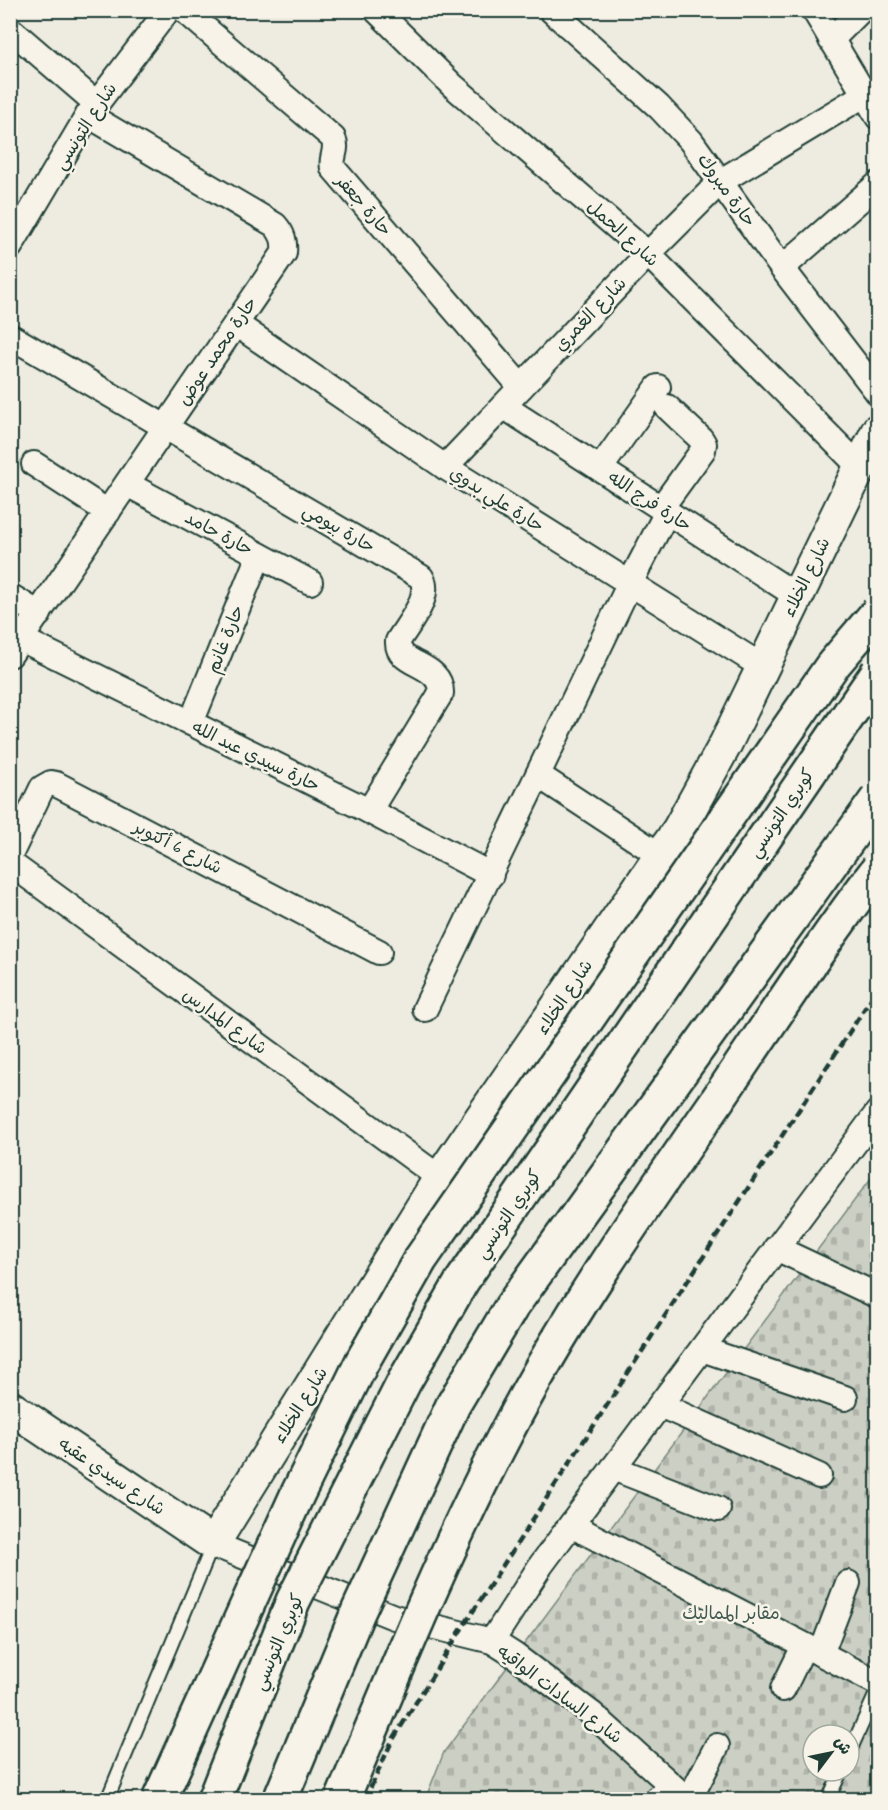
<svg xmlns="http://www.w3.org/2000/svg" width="888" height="1810" font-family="Mynerve,'Playpen Sans Arabic',sans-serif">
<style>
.cemetery{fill:url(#cemetery-stones);stroke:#76867c;stroke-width:1.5;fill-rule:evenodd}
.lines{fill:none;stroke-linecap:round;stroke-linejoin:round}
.service-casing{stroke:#1f3d34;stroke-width:16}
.minor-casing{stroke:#1f3d34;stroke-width:28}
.tertiary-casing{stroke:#1f3d34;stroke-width:36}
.service{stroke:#f7f3e8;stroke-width:12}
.minor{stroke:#f7f3e8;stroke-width:24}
.tertiary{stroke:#f7f3e8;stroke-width:32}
.rail{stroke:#1f3d34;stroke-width:4.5;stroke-dasharray:9 4.5;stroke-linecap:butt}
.trunk-bridge-casing{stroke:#1f3d34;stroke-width:38;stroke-linecap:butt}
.motorway-bridge-casing{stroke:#1f3d34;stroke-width:38;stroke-linecap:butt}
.trunk-bridge{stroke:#f7f3e8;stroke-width:33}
.motorway-bridge{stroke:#f7f3e8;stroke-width:33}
.labels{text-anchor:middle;stroke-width:5;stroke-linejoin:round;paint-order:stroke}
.street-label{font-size:18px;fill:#1f3d34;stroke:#f7f3e8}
.park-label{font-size:18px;fill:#425a51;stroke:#f7f3e8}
</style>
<defs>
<pattern id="cemetery-stones" width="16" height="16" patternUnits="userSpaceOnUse" patternTransform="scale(1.5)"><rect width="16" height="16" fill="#cccfc4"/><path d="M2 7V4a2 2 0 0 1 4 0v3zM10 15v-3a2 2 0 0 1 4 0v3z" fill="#afb3a9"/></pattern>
</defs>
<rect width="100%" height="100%" fill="#eeece1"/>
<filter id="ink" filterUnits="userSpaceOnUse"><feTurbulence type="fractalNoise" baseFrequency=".0167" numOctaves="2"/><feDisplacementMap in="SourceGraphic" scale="12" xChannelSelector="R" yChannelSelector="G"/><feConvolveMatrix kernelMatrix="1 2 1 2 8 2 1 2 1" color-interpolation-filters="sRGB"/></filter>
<g filter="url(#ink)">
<path class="cemetery" d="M877,1170V1799L425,1800L444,1752ZM813,1735H849V1771H813Z"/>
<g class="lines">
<g class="service-casing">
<g id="service">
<polyline points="849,1753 878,1689"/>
<polyline points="107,1800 213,1544"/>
<polyline points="646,1800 668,1781"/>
<polyline points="828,1800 841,1771"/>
</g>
</g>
<g class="minor-casing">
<g id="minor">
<path d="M184,10L333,138C339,150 330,157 333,168L521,387"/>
<polyline points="376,10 452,85 648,254 860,467"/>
<polyline points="551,10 659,107 691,141 782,268 878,393"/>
<polyline points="814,10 878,117"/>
<polyline points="10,29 96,103"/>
<polyline points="831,40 861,10"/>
<polyline points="10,247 88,115 168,10"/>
<polyline points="782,268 878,184"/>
<polyline points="236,324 445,467 763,667"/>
<path d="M10,336L421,577C433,596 408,624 398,641C396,667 442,662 441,693L369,811"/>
<polyline points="503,406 797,596"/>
<polyline points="34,464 108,512"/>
<polyline points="445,467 648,254 721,181 864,95"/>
<polyline points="600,469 658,387"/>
<polyline points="127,484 310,582"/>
<polyline points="661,508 703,450 704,444 701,439 667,407"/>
<polyline points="10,596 39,614"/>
<polyline points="21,639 369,811 491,875"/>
<path d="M10,655L284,253C285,241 283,234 275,225L88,115"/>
<polyline points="191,723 259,555"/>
<polyline points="538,775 661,856"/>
<polyline points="10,855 42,788 51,783 56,784 379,952"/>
<polyline points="10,863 440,1178"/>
<polyline points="425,1009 630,583 667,512"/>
<polyline points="776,1248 878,1296"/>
<polyline points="702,1349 845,1398"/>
<polyline points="660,1405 819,1476"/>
<polyline points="613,1468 718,1509"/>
<polyline points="571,1525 878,1683"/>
<polyline points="213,1544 394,1617 492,1641 514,1655 592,1714 688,1800"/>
<polyline points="492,1641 541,1565 878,1112"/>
<polyline points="821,1654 848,1583"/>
<polyline points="783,1689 804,1646"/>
<polyline points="689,1800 717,1746"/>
</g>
</g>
<g class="tertiary-casing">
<polyline id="tertiary" points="10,1407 213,1544 440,1178 679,829 725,745 878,430"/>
</g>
<use href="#service" class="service"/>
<use href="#minor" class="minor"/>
<use href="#tertiary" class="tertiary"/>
<polyline class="rail" points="365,1800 392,1741 459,1633 878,988"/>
<g class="trunk-bridge-casing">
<g id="trunk-bridge">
<polyline points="214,1800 293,1601 404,1382 462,1281 878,672"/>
<polyline points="280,1800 358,1612 453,1405 512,1306 878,798"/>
</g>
</g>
<g class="motorway-bridge-casing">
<g id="motorway-bridge">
<polyline points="159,1800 298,1493 362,1362 420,1260 832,666 878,612"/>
<path d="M342,1800C393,1678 442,1556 503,1439C563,1321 639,1213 714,1105C768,1026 820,945 878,869"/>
</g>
</g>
<use href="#trunk-bridge" class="trunk-bridge"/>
<use href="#motorway-bridge" class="motorway-bridge"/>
</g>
</g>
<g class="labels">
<g class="street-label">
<text transform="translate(85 126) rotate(-57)" y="6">شارع التونسي</text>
<text transform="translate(727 190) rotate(54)" y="6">حارة مبروك</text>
<text transform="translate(364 205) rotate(49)" y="6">حارة جعفر</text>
<text transform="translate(623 233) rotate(42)" y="6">شارع الحمل</text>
<text transform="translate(590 314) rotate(-46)" y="6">شارع الغمري</text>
<text transform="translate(217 351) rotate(-56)" y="6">حارة محمد عوض</text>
<text transform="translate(497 499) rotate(32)" y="6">حارة علي بدوي</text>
<text transform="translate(650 501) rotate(33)" y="6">حارة فرج الله</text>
<text transform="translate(339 528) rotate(30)" y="6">حارة بيومي</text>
<text transform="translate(219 533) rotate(28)" y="6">حارة حامد</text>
<text transform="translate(806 577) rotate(-64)" y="6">شارع الخلاء</text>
<text transform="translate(225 639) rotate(-68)" y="6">حارة غانم</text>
<text transform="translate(256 756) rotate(26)" y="6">حارة سيدي عبد الله</text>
<text transform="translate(781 813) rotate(-56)" y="6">كوبري التونسي</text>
<text transform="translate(178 847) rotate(27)" y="6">شارع 6 أكتوبر</text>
<text transform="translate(564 997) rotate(-56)" y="6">شارع الخلاء</text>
<text transform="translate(225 1021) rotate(36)" y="6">شارع المدارس</text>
<text transform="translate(508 1214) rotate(-56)" y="6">كوبري التونسي</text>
<text transform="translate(300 1405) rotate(-58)" y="6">شارع الخلاء</text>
<text transform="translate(112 1476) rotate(34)" y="6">شارع سيدي عقبه</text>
<text transform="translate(278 1642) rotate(-67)" y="6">كوبري التونسي</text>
<text transform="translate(560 1694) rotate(37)" y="6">شارع السادات الواقيه</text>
</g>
<g class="park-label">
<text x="731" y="1619">مقابر المماليك</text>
</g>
</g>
<rect width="888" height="1810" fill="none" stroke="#f7f3e8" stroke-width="36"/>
<rect x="18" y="18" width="852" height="1774" fill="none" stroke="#1f3d34" stroke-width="2" filter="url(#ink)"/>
<g transform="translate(831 1753) rotate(58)"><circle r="28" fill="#f7f3e8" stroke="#a1aaa0" stroke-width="1.5"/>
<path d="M0-4.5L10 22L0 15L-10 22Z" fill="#1f3d34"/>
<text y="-9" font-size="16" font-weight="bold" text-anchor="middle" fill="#1f3d34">ش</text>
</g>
</svg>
